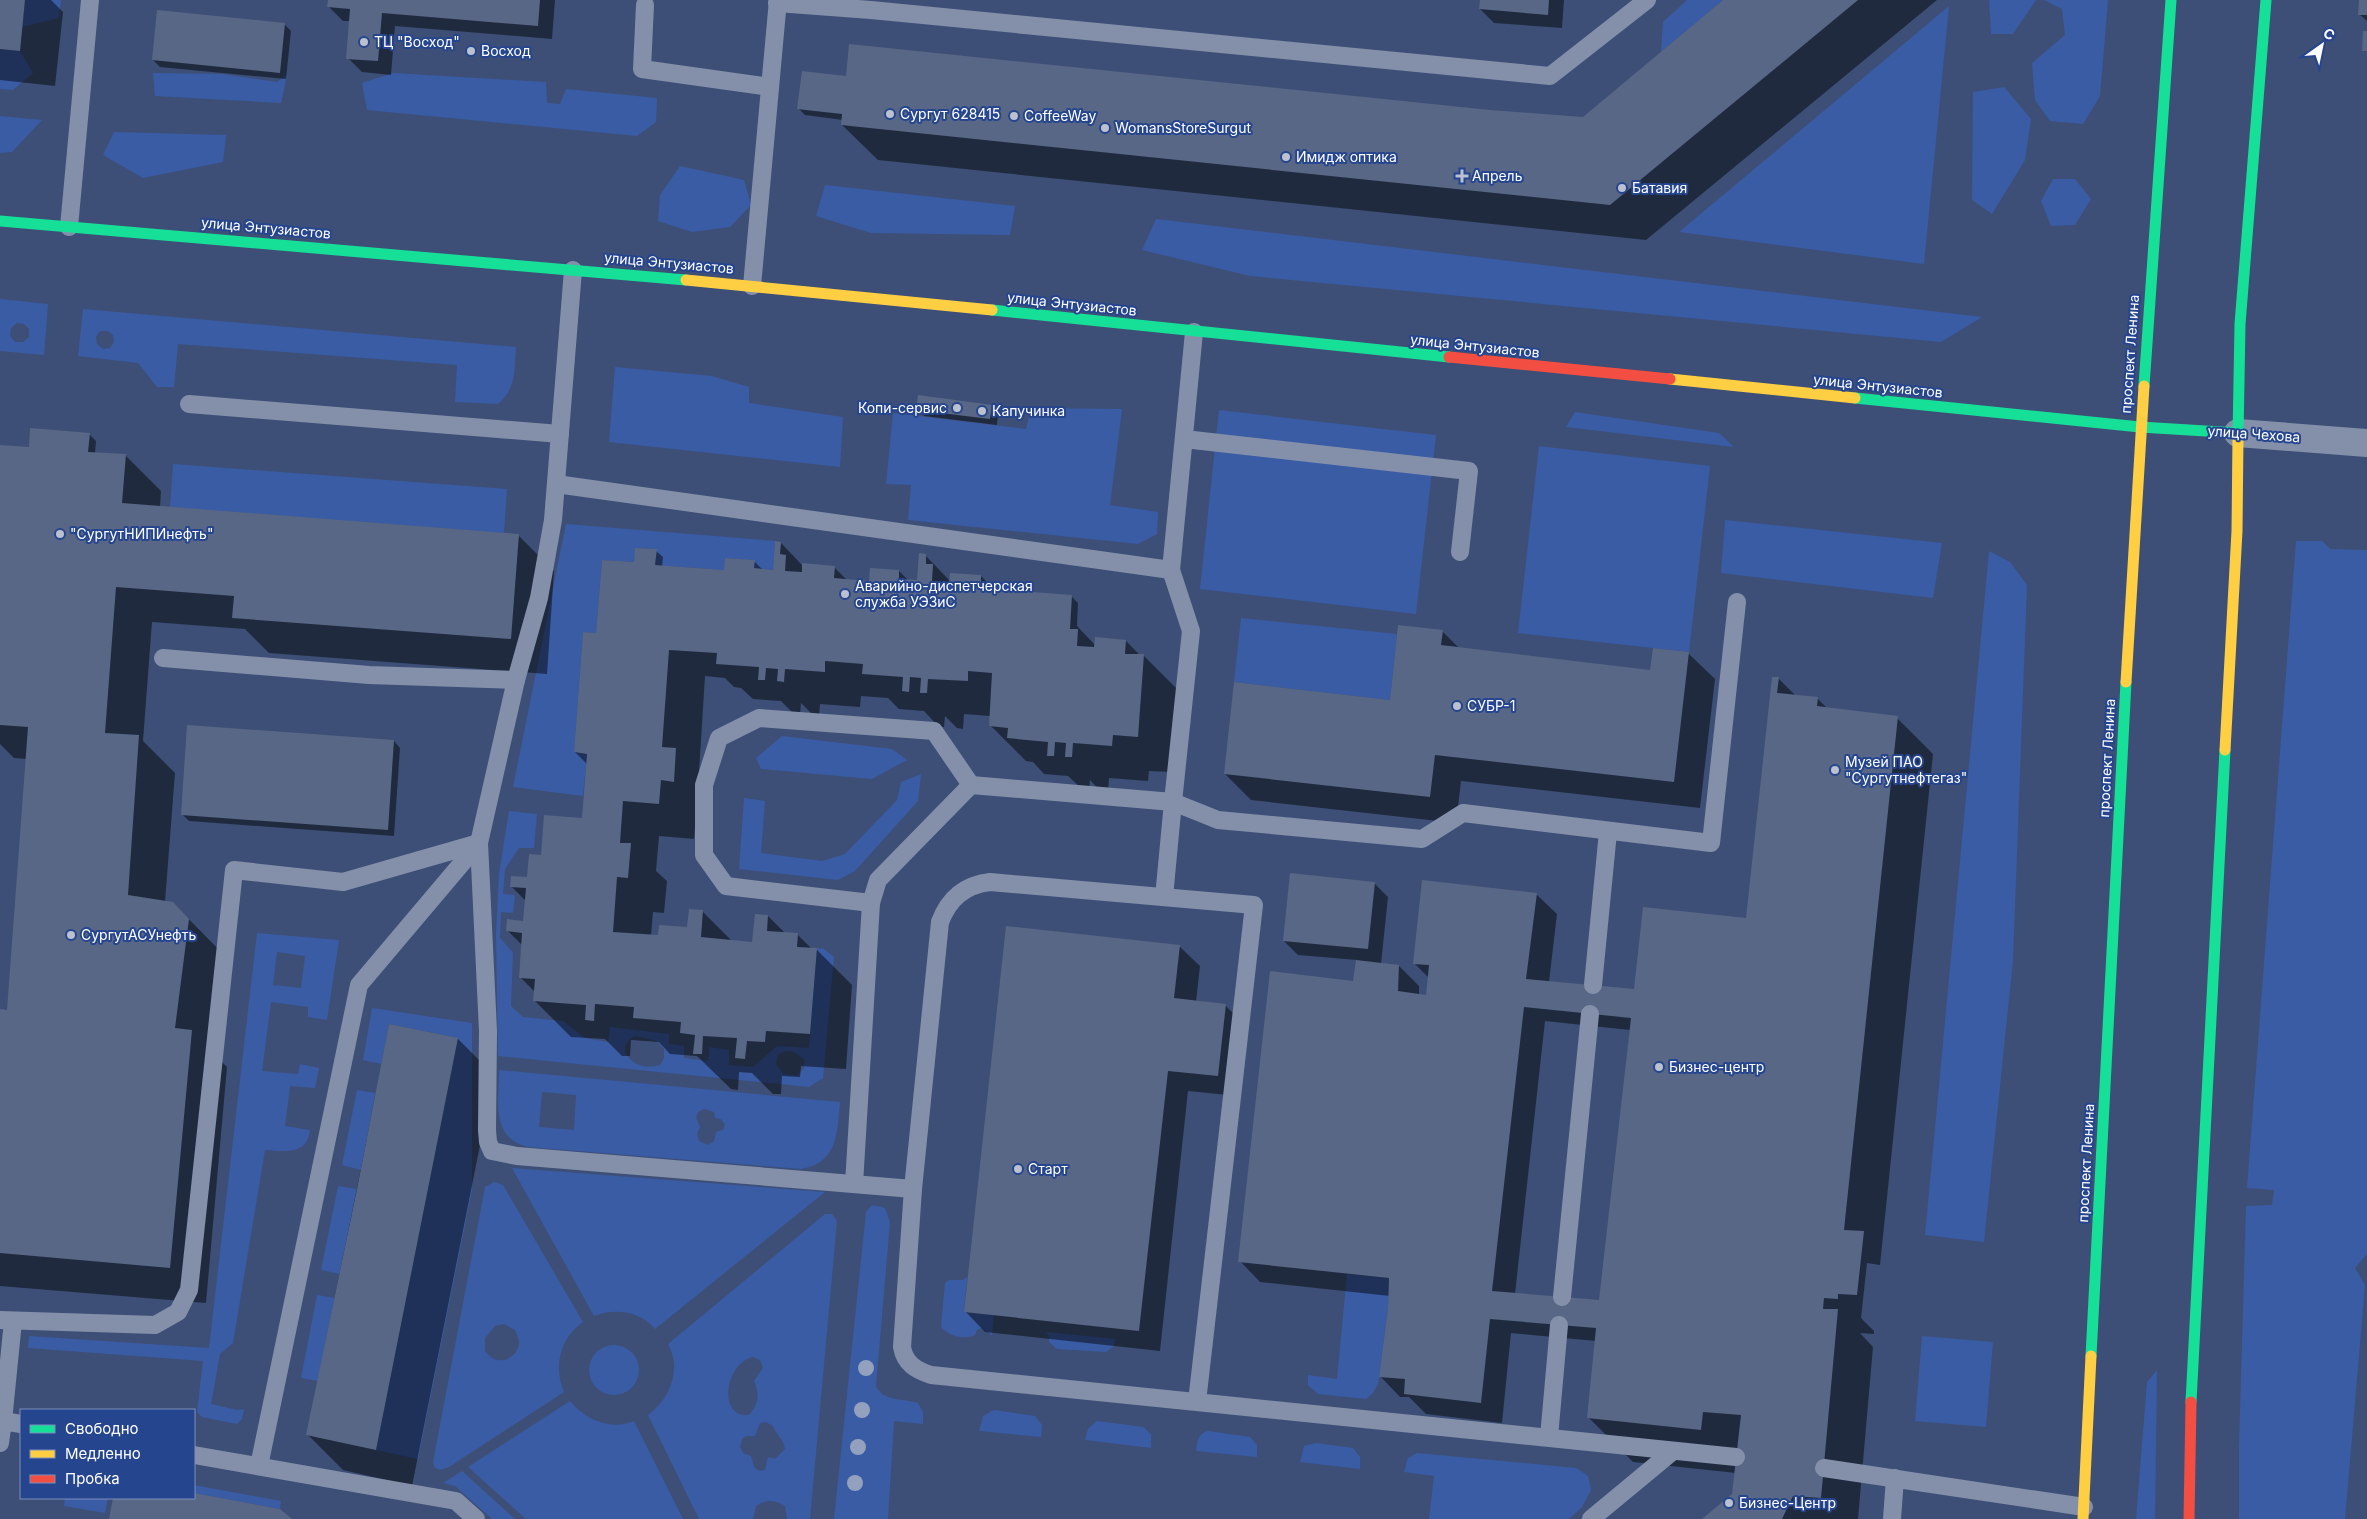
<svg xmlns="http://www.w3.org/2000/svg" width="2367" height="1519" font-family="Inter,sans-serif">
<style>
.green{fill:#3a5ca5;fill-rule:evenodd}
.shadow{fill:#0007;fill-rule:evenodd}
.building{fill:#586786;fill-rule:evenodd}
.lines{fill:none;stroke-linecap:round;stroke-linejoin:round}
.lane{stroke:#8490aa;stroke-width:18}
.street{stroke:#8490aa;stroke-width:28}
.fast{stroke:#16e098;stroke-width:11}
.slow{stroke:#ffcf43;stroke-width:11}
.jam{stroke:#f24e42;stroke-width:11}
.tree{fill:#93a1be}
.poi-dot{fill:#bbc1cf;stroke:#25458f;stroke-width:2}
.labels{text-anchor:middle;stroke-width:4;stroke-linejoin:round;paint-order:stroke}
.poi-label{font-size:14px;fill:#fff;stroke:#25458f;text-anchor:start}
.street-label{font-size:14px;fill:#fff;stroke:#25458f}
</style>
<rect width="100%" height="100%" fill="#3d4f77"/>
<g class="green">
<polygon points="25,0 61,0 59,18 22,27"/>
<polygon points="1687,0 1723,0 1661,52 1663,22"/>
<polygon points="1989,0 2036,0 2013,34 1991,34"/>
<polygon points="2044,0 2108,0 2100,96 2083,124 2050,121 2035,100 2032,63 2065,35 2062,9"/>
<polygon points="1949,6 1924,264 1679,232"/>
<polygon points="0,49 20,51 33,73 13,90 0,89"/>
<polygon points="153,73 222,74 277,82 287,75 281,103 155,96"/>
<polygon points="393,73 546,82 547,103 560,104 566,89 657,98 656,122 637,136 367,110 362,83"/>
<polygon points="2004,87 2031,119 2025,160 1992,214 1972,200 1973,92"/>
<polygon points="0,116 42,120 12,152 0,153"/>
<polygon points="114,132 226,135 223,162 143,178 103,155"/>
<polygon points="680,166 744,180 751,205 730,227 692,232 658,221 660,195"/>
<polygon points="2053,179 2075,179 2091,199 2075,225 2051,226 2041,201"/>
<polygon points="825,185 1015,206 1010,235 871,233 816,216"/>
<polygon points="1156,219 1982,317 1941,342 1250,276 1142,250"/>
<path d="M0,299L48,304L44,355L0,351ZM17,323L24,324L29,329V337L23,342H15L10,336L11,328Z"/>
<path d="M83,309L516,347C514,371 517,387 498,404L455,402L457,365L178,344L174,387H157L138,363L78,356ZM100,331H108L113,335L114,342L110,348L103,349L97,344L96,337Z"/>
<polygon points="615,367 712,376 749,387 749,403 843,417 840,467 609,442"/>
<polygon points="1031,408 1122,409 1110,505 1158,512 1157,534 1138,544 908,520 911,485 886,484 893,413 1026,429"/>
<polygon points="1219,410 1436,435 1416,614 1200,589"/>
<polygon points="1575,412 1719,433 1734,447 1566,427"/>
<polygon points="1539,446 1710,466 1689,652 1518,633"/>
<polygon points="173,464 507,489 504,533 170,507"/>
<polygon points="1725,520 1942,543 1933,598 1721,573"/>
<polygon points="566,524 775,541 773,570 754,568 755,560 726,558 724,570 655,565 657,549 636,548 634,562 602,560 596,633 583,632 574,752 587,754 583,796 513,787"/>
<polygon points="2296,541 2322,541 2330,549 2367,550 2367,1254 2355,1268 2365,1285 2345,1519 2239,1519 2239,1446 2246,1206 2272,1205 2274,1190 2247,1188"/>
<polygon points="1989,551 2010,562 2027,585 2013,960 1984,1242 1925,1235"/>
<polygon points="1241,618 1397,634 1390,700 1234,682"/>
<polygon points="782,736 892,749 907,760 872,779 761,769 756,758"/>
<polygon points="921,774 918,801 855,871 838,880 739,869 744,798 765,801 761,853 822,861 845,854 897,800 901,782"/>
<path d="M509,811L537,814L534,848H519L505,869L503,894L515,895L513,913L501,912L500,938L513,953L511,1006L523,1017L563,1021L585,1038L608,1042L610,1027L669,1034V1044L684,1046V1058L708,1061L709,1047L729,1050V1065L753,1067L777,1046L809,1048L817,948L824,949L834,957L823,1078L809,1087L498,1056L496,936L499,874ZM635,1036L657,1041L664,1049V1058L660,1065C645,1069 634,1066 625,1053C625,1044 627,1040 635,1036ZM785,1051L794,1052L805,1060L804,1068L797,1076L783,1074L776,1064L778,1055Z"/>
<path d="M257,933L339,940L327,1020L308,1017V1007L271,1002L262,1071L298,1074L300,1064L319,1068L315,1088L290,1086L285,1126L310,1130C307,1156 284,1151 265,1150L233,1343L220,1354L211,1404L237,1410L244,1409L242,1419L237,1424L202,1417L197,1412L203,1361L28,1348L29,1336L209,1348ZM277,952L305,956L301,988L273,985Z"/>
<polygon points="372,1008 472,1023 472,1190 418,1459 376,1450 458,1038 389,1024 381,1064 363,1060"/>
<path d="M499,1070L840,1102C837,1133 838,1163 801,1169L528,1147C490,1138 499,1100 499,1070ZM542,1092L576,1095L574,1130L539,1127ZM704,1109L714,1112L715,1118L721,1119L725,1125L723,1130L716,1132L714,1141L708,1145L699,1141L697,1134L700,1127L696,1117L698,1112Z"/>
<polygon points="357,1090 375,1093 361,1170 342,1165"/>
<path d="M512,1168L825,1192L655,1329C640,1311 615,1308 594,1316Z"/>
<path d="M494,1182L503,1185L583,1322C560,1338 553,1366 564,1392L449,1467L440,1470L435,1468L433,1462L485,1187ZM504,1324L515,1330C516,1333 519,1338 519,1341C520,1354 505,1364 494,1359C491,1358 488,1354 485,1351V1338L495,1326Z"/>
<polygon points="338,1186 357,1189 340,1274 321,1270"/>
<path d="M872,1205L885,1208L890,1222L876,1386C883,1402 903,1398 918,1403L923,1412V1424L894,1421L888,1519H834L866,1212Z"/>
<path d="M825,1214H832L837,1221L810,1519H787L785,1506C774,1500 767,1499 756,1506L753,1519H699L648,1415C670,1399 682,1369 668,1344ZM753,1357L760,1360L763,1368L754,1381C760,1395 759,1403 749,1415C717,1418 725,1363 753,1357ZM766,1422L773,1426C776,1435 784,1439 785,1449L775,1459L768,1457L765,1470L759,1471L754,1467L751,1456L743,1453L740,1447L742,1439L746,1436H755L760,1423Z"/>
<polygon points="1347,1274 1389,1278 1388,1308 1378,1384 1373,1393 1366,1399 1318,1394 1308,1385 1308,1375 1337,1379"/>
<path d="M967,1277L964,1311L994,1314L992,1335L982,1328L977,1330L975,1335C963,1340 949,1336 941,1327L945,1283L949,1280H963Z"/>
<polygon points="317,1295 335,1298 318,1381 301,1378"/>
<polygon points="1046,1332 1116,1339 1113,1347 1106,1352 1057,1349 1049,1342 1049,1336"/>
<polygon points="1922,1336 1993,1342 1986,1427 1915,1421"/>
<circle cx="614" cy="1370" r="25"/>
<polygon points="2157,1370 2155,1519 2136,1519 2147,1382"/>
<path d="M570,1401C585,1419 610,1431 634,1421L683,1519H526L468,1467Z"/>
<polygon points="994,1410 1035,1416 1042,1425 1041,1437 979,1431 983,1416"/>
<polygon points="1097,1421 1143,1427 1151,1434 1151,1448 1085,1440 1088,1429"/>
<path d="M1208,1431L1250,1437L1257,1445V1457L1196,1451C1197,1442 1198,1433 1208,1431Z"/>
<polygon points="1316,1443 1353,1448 1360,1457 1360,1469 1300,1462 1304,1446"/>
<polygon points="1417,1453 1576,1468 1588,1476 1591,1490 1582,1507 1569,1519 1429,1519 1434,1476 1404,1472 1408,1458"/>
<polygon points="462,1471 515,1519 492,1519 455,1486 443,1483"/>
<polygon points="194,1485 281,1501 280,1509 194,1493"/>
<polygon points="65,1498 108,1498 105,1513 64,1506"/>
</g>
<g class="shadow">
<polygon points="0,0 51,0 63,12 55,86 0,80"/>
<polygon points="329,0 555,0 552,39 395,26 391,75 362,72 348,58 351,21 343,21 329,7"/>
<polygon points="1481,0 1564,0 1562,28 1494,23 1480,9"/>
<polygon points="1725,0 1937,0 1646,240 878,160 842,125 843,120 805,115 798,108 1490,112 1583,118"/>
<polygon points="2360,0 2367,0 2367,21 2359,14"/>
<polygon points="284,24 291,31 286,79 160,67 153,60"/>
<polygon points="992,406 998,412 997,425 924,416 918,410"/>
<polygon points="89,434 96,441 95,453 125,455 161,491 160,507 518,535 554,571 547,674 269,653 245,629 152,622 143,741 175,773 165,902 173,903 225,956 212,1052 227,1067 206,1303 0,1286 0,1010 9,1011 27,759 14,758 0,744 0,446 30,448"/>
<polygon points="781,543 802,565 834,567 848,581 870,583 899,571 909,581 918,582 925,555 950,581 981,576 995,591 1072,597 1078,603 1077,626 1095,645 1126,641 1140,655 1143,655 1179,691 1173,772 1149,771 1148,781 1109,778 1108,793 1102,793 1090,780 1089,791 1084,791 1068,776 1044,774 1033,762 1026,761 990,725 990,716 964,714 963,729 957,728 945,716 944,727 939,727 924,711 899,709 888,698 861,696 860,707 820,704 819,717 814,716 801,703 800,715 795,715 781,701 753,699 741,688 734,687 725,678 705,676 699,772 712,785 696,816 694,839 659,836 656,871 667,881 664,913 653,912 651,936 659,937 688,929 702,911 732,941 753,943 768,916 785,933 797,934 812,949 816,949 852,985 846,1069 801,1066 800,1077 782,1076 781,1094 773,1094 752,1073 739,1072 738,1090 731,1089 697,1056 670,1054 659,1042 631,1040 630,1056 622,1056 605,1039 571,1037 535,1001 535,992 520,977 523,946 508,931 524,922 526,901 511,886 528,878 542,856 583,819 587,764 575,752 597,635 635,564 656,551 663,557 662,567 726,572 754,561 763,570 774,571"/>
<polygon points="1442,631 1460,649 1651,671 1688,653 1715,679 1700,808 1461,781 1456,823 1251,800 1225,774 1391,701"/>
<path d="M1778,678L1796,696L1817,698L1828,709L1897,718L1933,754L1880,1265L1867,1263L1861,1318L1874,1331V1334L1860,1333L1873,1347L1858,1519H1704L1734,1495L1736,1473L1633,1462L1588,1417L1596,1341L1511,1333L1502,1423L1426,1414L1409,1397H1400L1380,1376L1390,1296L1260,1282L1240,1261L1354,982L1357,960L1298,955L1284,941L1374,883L1388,897L1381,964L1399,966L1419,986V995L1427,997L1429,978L1414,963L1536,894L1557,914L1549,982L1635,991L1747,919ZM1545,1021L1630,1030L1600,1303L1515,1294Z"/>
<polygon points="394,741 400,748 394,836 189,821 182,814"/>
<polygon points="1179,946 1200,966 1196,1002 1225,1005 1246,1026 1238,1096 1188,1091 1160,1351 985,1332 965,1311"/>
<polygon points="390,1025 458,1039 494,1075 412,1486 343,1470 307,1434"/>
<polygon points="194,1494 280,1510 290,1519 110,1519 114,1498 194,1498"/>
</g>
<g class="building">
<polygon points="0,0 25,0 20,51 0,49"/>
<polygon points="328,0 540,0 538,26 382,13 378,61 346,59 350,9 327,7"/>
<polygon points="1480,0 1549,0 1548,15 1479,9"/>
<polygon points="1723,0 1858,0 1610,205 841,125 842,114 797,109 802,71 846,76 849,44 1490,110 1583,117"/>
<polygon points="2359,0 2367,0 2367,15 2358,15"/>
<polygon points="157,10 285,23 280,73 152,60"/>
<polygon points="2363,31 2367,31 2367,51 2362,51"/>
<polygon points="918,395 992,405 990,419 916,410"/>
<polygon points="30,428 90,433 88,452 126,454 122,503 519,534 511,639 232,618 234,596 116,587 105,733 139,735 128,895 173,902 189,919 175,1028 192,1030 170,1268 0,1253 0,1009 7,1010 28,727 0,725 0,445 29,447"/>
<polygon points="775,541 781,542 780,554 786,555 785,571 802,572 802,563 835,566 834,578 869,581 870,568 899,570 899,579 917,580 919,553 926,554 926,564 933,564 932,581 949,583 950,573 981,575 981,588 1072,595 1070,629 1078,629 1077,646 1094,647 1095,637 1126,640 1125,654 1144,654 1138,737 1113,735 1112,746 1073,743 1072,757 1065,757 1066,743 1055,742 1054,756 1047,756 1048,742 1007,738 1008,728 989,726 992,673 968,671 968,681 928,679 927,693 920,693 921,678 910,677 909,692 902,691 903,677 862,674 863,664 825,661 825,672 785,669 784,682 777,681 778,669 766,668 765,680 758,680 759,667 716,664 717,653 669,650 662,747 676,748 674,782 661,780 659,804 623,801 620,843 631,843 628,878 617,877 613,932 658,935 659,925 687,927 689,909 703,910 701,937 752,942 755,914 768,915 767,931 798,933 797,947 817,948 810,1034 766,1031 765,1042 747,1041 745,1059 735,1058 737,1038 703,1036 702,1054 693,1054 695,1035 680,1033 681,1022 633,1018 634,1007 595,1004 594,1021 585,1020 586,1005 533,1001 535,979 519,978 522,933 506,931 507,919 523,921 526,888 510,887 511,876 527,877 529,854 541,855 544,815 582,818 587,754 574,752 583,632 596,633 602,560 634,562 635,548 657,549 655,565 724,570 725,558 755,560 754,568 773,570"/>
<polygon points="1398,625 1443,630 1441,645 1650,670 1653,648 1689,652 1674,782 1435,755 1430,797 1224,774 1234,682 1390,700"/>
<path d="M1772,677H1779L1777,693L1818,697L1817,706L1898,716L1844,1230L1864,1231L1857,1295L1838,1294V1299L1824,1298L1823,1309H1838L1821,1498L1793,1496L1782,1519H1702L1732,1494L1741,1415L1703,1412L1701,1430L1587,1418L1596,1328L1490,1319L1481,1403L1404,1394L1405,1379L1379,1377L1388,1308L1389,1278L1238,1262L1270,971L1353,981L1356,960L1399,965L1398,991L1426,995L1429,965L1413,964L1422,880L1537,893L1526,979L1634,989L1643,907L1746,918ZM1524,1007L1631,1018L1599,1300L1492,1291Z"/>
<polygon points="187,725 394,740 388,830 181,815"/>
<polygon points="1290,873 1375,882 1368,949 1283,941"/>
<polygon points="1006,926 1180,945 1174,998 1226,1004 1218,1076 1168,1071 1139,1331 964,1312"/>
<polygon points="389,1024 458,1038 376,1450 306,1435 357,1189"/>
<polygon points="194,1493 280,1509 292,1519 109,1519 113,1498 194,1498"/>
</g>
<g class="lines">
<g class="lane">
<polyline points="777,3 871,10 1550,76 1647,0"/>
<polyline points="645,5 642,69 770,87"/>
<polyline points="69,227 90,0"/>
<polyline points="752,286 778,0"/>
<polyline points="189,404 560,434"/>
<polyline points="1184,439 1469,471 1460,552"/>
<polyline points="556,484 1171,570"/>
<polyline points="163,658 369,675 516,680"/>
<polyline points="1164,897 1173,802 1218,820 1422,839 1463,813 1711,843 1737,602"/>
<polyline points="871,903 726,886 704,855 704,785 719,738 759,718 934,731 971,785"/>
<polyline points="1593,985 1608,832"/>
<polyline points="854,1184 871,903 878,880 971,785 1173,802 1191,631 1171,570 1194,332"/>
<polyline points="1562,1297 1590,1014"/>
<polyline points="0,1320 155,1325 178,1312 189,1290 234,870 343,882 479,843 488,1031 487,1130 488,1142 492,1151 517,1156 913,1189"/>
<path d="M1197,1402L1254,905L990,882C965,885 949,898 940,922L913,1189L902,1347C905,1364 916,1370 931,1375L1736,1457"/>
<polyline points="3,1421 13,1321"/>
<polyline points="1549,1437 1559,1325"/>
<polyline points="0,1443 3,1421 21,1424"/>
<polyline points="194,1455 456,1501 476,1519"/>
<polyline points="259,1466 359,985 479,843 516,680 539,598 553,520 573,270"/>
<polyline points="1824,1468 2084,1507"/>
<polyline points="1591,1519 1673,1451"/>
<polyline points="1892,1519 1895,1478"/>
</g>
<polyline class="street" points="2238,433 2367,443"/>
<g class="fast">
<polyline points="0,221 686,280"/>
<polyline points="992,310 1449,357"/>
<polyline points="2144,386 2171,0"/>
<polyline points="1855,398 2140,427"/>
<polyline points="2140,427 2238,433"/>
<polyline points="2238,437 2240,324 2266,0"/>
<polyline points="2091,1356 2126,682"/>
<polyline points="2191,1402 2225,750"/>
</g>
<g class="slow">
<polyline points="686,280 992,310"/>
<polyline points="1670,379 1855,398"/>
<polyline points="2126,682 2144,386"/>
<polyline points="2225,750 2237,531 2238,437"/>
<polyline points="2083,1519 2091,1356"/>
</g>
<g class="jam">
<polyline points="1449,357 1670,379"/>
<polyline points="2189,1519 2191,1402"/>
</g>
</g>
<g class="tree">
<circle cx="866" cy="1368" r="8"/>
<circle cx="862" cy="1410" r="8"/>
<circle cx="858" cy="1447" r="8"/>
<circle cx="855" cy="1483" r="8"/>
</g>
<g class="poi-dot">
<circle cx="364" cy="42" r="5"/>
<circle cx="471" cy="51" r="5"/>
<circle cx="890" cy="114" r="5"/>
<circle cx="1014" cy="116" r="5"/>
<circle cx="1105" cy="128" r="5"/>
<circle cx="1286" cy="157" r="5"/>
<path d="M1459.5 168.5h5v5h5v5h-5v5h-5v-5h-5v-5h5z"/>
<circle cx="1622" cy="188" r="5"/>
<circle cx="957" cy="408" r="5"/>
<circle cx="982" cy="411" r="5"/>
<circle cx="60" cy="534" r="5"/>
<circle cx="845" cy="594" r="5"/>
<circle cx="1457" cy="706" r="5"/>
<circle cx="1835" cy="770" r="5"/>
<circle cx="71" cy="935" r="5"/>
<circle cx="1659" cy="1067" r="5"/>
<circle cx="1018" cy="1169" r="5"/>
<circle cx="1729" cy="1503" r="5"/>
</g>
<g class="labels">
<g class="poi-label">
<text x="374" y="47">ТЦ "Восход"</text>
<text x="481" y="56">Восход</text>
<text x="900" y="119">Сургут 628415</text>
<text x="1024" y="121">CoffeeWay</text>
<text x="1115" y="133">WomansStoreSurgut</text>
<text x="1296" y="162">Имидж оптика</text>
<text x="1472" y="181">Апрель</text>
<text x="1632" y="193">Батавия</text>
<text x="947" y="413" text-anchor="end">Копи-сервис</text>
<text x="992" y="416">Капучинка</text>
<text x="70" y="539">"СургутНИПИнефть"</text>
<text x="855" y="591">Аварийно-диспетчерская<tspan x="855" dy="16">служба УЭЗиС</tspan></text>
<text x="1467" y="711">СУБР-1</text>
<text x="1845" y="767">Музей ПАО<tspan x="1845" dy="16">"Сургутнефтегаз"</tspan></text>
<text x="81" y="940">СургутАСУнефть</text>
<text x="1669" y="1072">Бизнес-центр</text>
<text x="1028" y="1174">Старт</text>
<text x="1739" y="1508">Бизнес-Центр</text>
</g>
<g class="street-label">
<text transform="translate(266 228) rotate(5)" y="5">улица Энтузиастов</text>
<text transform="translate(669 263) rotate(5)" y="5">улица Энтузиастов</text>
<text transform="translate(1072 304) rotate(6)" y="5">улица Энтузиастов</text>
<text transform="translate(1475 346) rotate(6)" y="5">улица Энтузиастов</text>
<text transform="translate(2130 354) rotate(-86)" y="5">проспект Ленина</text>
<text transform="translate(1878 386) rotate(6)" y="5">улица Энтузиастов</text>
<text transform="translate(2254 434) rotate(4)" y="5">улица Чехова</text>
<text transform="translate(2107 758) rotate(-87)" y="5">проспект Ленина</text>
<text transform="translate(2086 1163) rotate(-87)" y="5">проспект Ленина</text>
</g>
</g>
<rect x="20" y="1409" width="175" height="90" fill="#25458f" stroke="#7c8fbc"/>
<rect x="30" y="1425" width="25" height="8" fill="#16e098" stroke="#7c8fbc"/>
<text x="65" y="1434" font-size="15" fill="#ffffff">Свободно</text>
<rect x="30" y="1450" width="25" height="8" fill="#ffcf43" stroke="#7c8fbc"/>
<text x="65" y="1459" font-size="15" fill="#ffffff">Медленно</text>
<rect x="30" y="1475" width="25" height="8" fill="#f24e42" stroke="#7c8fbc"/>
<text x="65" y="1484" font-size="15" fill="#ffffff">Пробка</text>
<g transform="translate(2322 45) rotate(33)" stroke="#25458f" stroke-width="4" paint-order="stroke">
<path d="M0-4L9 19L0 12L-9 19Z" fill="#ffffff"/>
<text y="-8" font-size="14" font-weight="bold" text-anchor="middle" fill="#ffffff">С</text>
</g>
</svg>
